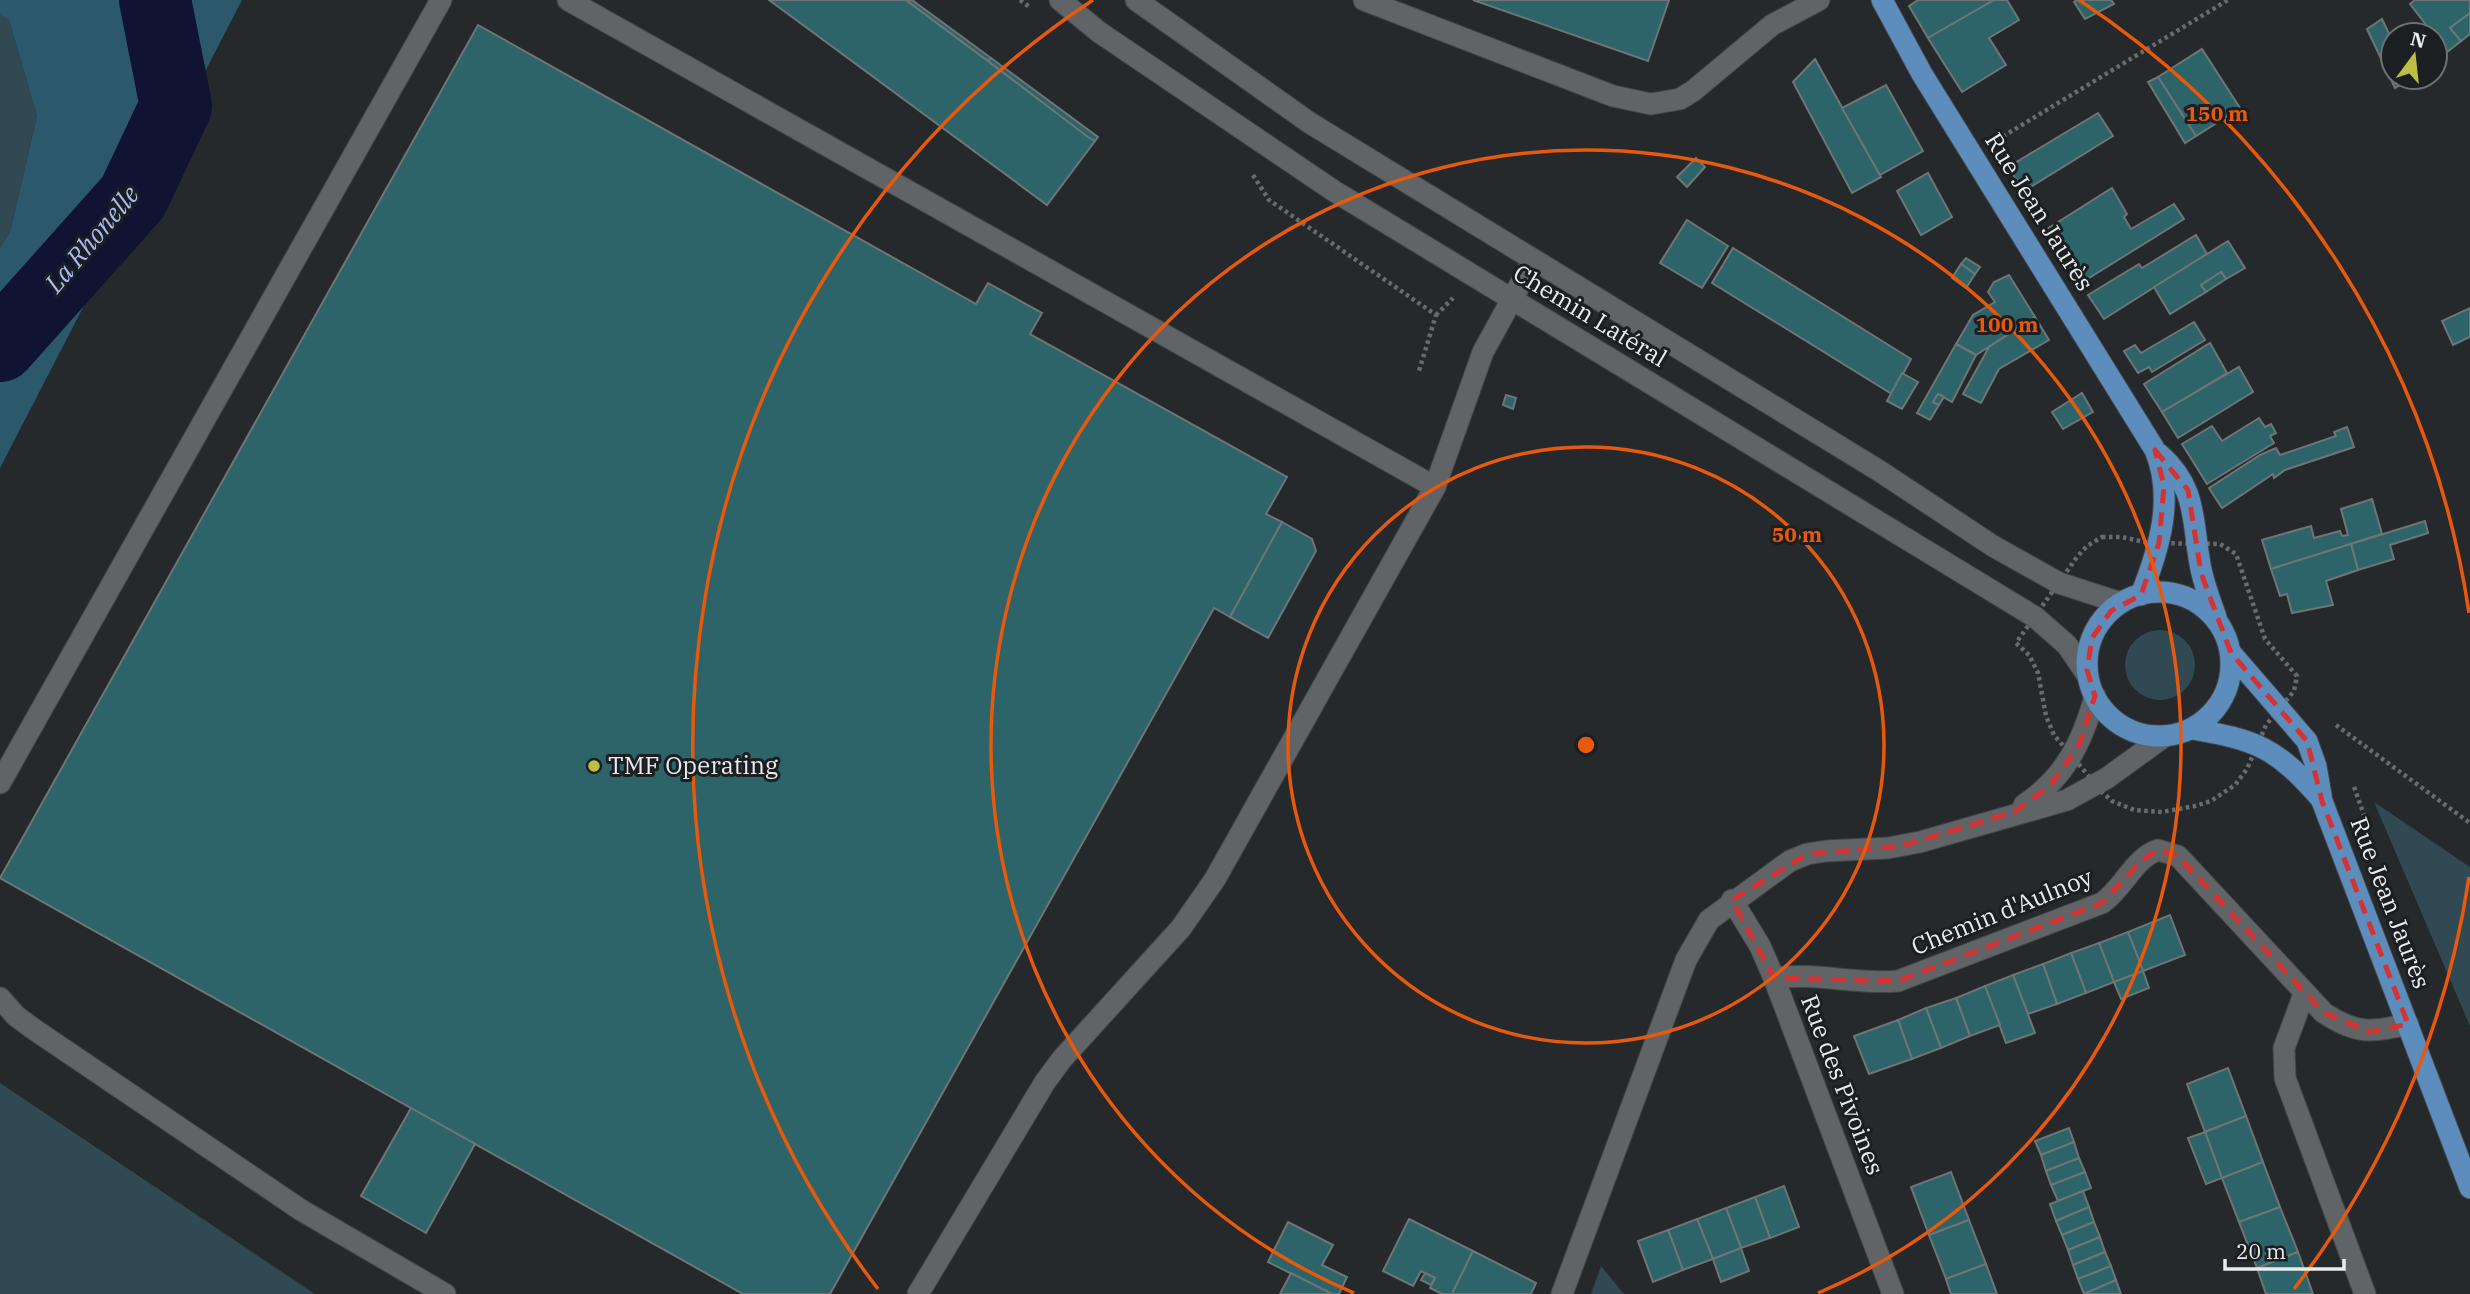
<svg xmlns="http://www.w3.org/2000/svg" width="2470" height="1294" font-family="'IBM Plex Serif',serif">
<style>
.green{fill:#304953}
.forest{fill:#2b586b}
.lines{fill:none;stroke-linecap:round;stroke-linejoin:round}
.river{stroke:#101432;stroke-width:72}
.building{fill:#2d6469;stroke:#6f7575;stroke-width:2}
.minor-casing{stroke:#434547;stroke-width:23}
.major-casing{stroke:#434547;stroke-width:23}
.path{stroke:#686b6d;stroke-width:4.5;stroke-dasharray:3.5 3.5;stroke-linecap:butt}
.minor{stroke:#606466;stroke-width:21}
.major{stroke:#5c8dbc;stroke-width:21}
.marked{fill:none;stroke:#d73232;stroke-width:5;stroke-dasharray:14 9;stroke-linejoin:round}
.ring{fill:none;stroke:#e8590c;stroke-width:3.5}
.poi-dot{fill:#bebf42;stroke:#1b1f21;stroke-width:2.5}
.labels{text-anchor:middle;stroke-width:6;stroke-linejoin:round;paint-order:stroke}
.street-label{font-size:24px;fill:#e9ebed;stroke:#1b1f21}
.poi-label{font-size:24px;fill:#e9ebed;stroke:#1b1f21;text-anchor:start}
.water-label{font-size:26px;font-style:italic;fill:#abbaf7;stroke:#1b1f21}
.centre{fill:#e8590c;stroke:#1b1f21;stroke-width:3.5}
.ring-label{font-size:21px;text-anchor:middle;font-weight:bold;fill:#e8590c;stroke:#1b1f21;stroke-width:6;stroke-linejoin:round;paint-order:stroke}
</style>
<rect width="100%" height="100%" fill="#25292b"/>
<g class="green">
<polygon points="0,15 9,20 37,116 10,232 0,248"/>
<circle cx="2160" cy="665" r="35"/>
<polygon points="2374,802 2470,867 2470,1026"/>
<polygon points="0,1083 315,1294 0,1294"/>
<polygon points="1601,1266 1624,1294 1591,1294"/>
</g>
<polygon class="forest" points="0,0 242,0 0,468 0,248 10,232 37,116 9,20 0,15"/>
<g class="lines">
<polyline class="river" points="0,346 133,197 176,106 155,0"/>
</g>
<g class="building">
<polygon points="769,0 906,0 1095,141 1047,205"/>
<polygon points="906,0 912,0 991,58 988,61"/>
<polygon points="1473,0 1669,0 1648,61"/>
<polygon points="1918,0 1994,0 1928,38 1909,6"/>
<polygon points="1994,0 2007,0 2019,20 1989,38 2006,65 1962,92 1928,38"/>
<polygon points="2077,0 2111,0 2114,4 2085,19 2074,2"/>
<polygon points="2415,0 2470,0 2470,13 2450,28 2461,41 2447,52 2410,4"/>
<polygon points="2470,13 2470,34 2461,41 2450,28"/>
<polygon points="2382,19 2393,42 2393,77 2410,79 2395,88 2367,29"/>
<polygon points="478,25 976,304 988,283 1042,313 1030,334 1287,477 1266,514 1282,522 1230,617 1214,608 830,1294 743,1294 0,878"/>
<polygon points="2202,49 2240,108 2196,136 2158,77"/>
<polygon points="991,58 1098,137 1095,141 1088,137 988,61"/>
<polygon points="1815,59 1881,177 1852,193 1793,82"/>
<polygon points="2158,77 2196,136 2185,143 2148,82"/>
<polygon points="1886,85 1923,151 1880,175 1842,108"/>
<polygon points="2098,113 2113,136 2024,191 2008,167"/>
<polygon points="1696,158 1705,167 1687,187 1677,177"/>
<polygon points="1928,173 1952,217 1921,235 1897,191"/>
<polygon points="2112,188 2127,214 2124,217 2131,229 2174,204 2184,219 2081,283 2047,229"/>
<polygon points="1687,220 1728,246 1702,288 1660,263"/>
<polygon points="2196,235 2207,254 2104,319 2088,295 2139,264 2142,268"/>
<polygon points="2228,241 2245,268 2226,279 2221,272 2201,285 2206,292 2170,314 2154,287"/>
<polygon points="1733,248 1911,359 1892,394 1712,283"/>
<polygon points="1966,258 1980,267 1975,274 1961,264"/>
<polygon points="1961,264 1975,274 1966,288 1952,278"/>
<polygon points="2221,272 2226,279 2206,292 2201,285"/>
<polygon points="2009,275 2035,317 1976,355 1956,344 1973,315 1995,302 1988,292 1994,282"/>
<polygon points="2470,308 2470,337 2453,345 2442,321"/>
<polygon points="2035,317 2049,340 1999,369 1981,403 1963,394 1989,347"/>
<polygon points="2194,322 2205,340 2152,372 2149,367 2138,373 2124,351 2135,345 2141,353"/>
<polygon points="2210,343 2227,373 2162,412 2144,384"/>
<polygon points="1956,344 1976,355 1952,402 1938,394 1933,402 1939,405 1930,420 1917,413"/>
<polygon points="2239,367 2253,392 2178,438 2162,412"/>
<polygon points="1902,373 1918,382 1902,409 1887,401"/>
<polygon points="2082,393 2093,412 2063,429 2052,412"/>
<polygon points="1938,394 1944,397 1939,405 1933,402"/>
<polygon points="1506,395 1516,398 1513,409 1503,405"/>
<polygon points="2259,418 2265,427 2271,424 2276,433 2270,436 2274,443 2207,484 2182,444 2212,426 2222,441"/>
<polygon points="2347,427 2354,447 2285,470 2274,478 2273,474 2222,508 2209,488 2260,455 2276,448 2280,455 2336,436 2334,432"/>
<polygon points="2372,499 2382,534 2271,569 2262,540 2311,526 2314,538 2340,531 2342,536 2348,535 2341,509"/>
<polygon points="2425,521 2428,533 2390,545 2394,559 2358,570 2351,544"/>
<polygon points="1282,522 1312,539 1316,551 1268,638 1230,617"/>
<polygon points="2351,544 2358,570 2326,581 2333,605 2292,613 2287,594 2280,596 2271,569"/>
<polygon points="2170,915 2185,955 2143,971 2128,932"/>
<polygon points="2128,932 2143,971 2114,982 2099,943"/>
<polygon points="2099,943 2114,982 2086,993 2071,953"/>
<polygon points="2071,953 2086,993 2057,1004 2043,964"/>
<polygon points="2043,964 2057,1004 2028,1014 2013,975"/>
<polygon points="2143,971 2149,988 2121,999 2114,982"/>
<polygon points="2013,975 2035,1033 2006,1043 1985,986"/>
<polygon points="1985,986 2000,1025 1970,1036 1956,998"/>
<polygon points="1956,998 1970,1036 1941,1048 1926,1008"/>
<polygon points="1926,1008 1941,1048 1912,1059 1898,1020"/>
<polygon points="1898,1020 1912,1059 1869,1074 1854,1036"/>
<polygon points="2228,1068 2246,1116 2205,1132 2187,1084"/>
<polygon points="411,1108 475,1144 426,1233 361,1196"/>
<polygon points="2246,1116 2263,1162 2222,1178 2205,1132"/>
<polygon points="2069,1128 2074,1142 2041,1155 2035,1141"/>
<polygon points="2205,1132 2222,1178 2206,1184 2188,1138"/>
<polygon points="2074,1142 2079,1158 2046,1171 2041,1155"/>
<polygon points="2079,1158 2085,1172 2051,1185 2046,1171"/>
<polygon points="2263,1162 2280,1207 2239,1222 2222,1178"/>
<polygon points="1951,1172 1969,1220 1929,1235 1911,1187"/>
<polygon points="2085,1172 2091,1188 2058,1201 2051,1185"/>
<polygon points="1784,1186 1799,1227 1770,1238 1755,1197"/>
<polygon points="2083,1191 2089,1207 2056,1221 2050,1204"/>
<polygon points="1755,1197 1770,1238 1741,1248 1726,1208"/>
<polygon points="2089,1207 2094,1222 2062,1235 2056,1221"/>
<polygon points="2280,1207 2298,1252 2257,1268 2239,1222"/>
<polygon points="1726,1208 1741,1248 1713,1259 1697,1219"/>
<polygon points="1409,1219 1473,1251 1452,1294 1442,1294 1430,1288 1435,1278 1421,1271 1413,1286 1383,1271"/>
<polygon points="1697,1219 1713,1259 1683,1270 1668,1230"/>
<polygon points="1969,1220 1986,1264 1946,1279 1929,1235"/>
<polygon points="1288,1222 1333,1245 1322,1265 1347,1277 1339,1294 1332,1294 1268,1262"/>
<polygon points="2094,1222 2100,1237 2068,1250 2062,1235"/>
<polygon points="1668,1230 1683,1270 1653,1282 1638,1241"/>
<polygon points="2100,1237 2105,1252 2073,1265 2068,1250"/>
<polygon points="1741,1248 1749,1271 1721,1282 1713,1259"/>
<polygon points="1473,1251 1536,1283 1531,1294 1452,1294"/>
<polygon points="2105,1252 2111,1266 2078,1279 2073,1265"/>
<polygon points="2298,1252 2313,1294 2266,1294 2257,1268"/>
<polygon points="1986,1264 1997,1294 1951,1294 1946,1279"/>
<polygon points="2111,1266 2116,1280 2084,1294 2078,1279"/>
<polygon points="1291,1273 1332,1294 1280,1294"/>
<polygon points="1425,1273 1435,1278 1431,1285 1421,1280"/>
<polygon points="2116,1280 2121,1294 2084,1294"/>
</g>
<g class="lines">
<g class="minor-casing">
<g id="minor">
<polyline points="568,0 1435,487 1215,879 1181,928 1062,1059 1045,1082 918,1294"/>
<polyline points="1060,0 1099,32 1334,191 2035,617 2067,645 2088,676"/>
<polyline points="1136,0 1310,123 1878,470 1993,546 2059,583 2121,603"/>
<polyline points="1364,0 1613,96 1651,104 1680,99 1693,91 1772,25 1819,0"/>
<polyline points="1435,487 1483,352 1533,261"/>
<polyline points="0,783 441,0"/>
<path d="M2024,805C2065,777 2082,743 2095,696"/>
<polyline points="1732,900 1760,946 1774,978 1893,1294"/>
<path d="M1774,978C1816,972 1857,985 1898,981L2102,903C2123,889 2134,858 2158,850L2178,856L2324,1013C2356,1034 2371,1033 2408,1024"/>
<polyline points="2304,994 2284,1048 2285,1078 2365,1294"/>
<polyline points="0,998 16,1016 35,1030 301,1210 445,1294"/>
<polyline points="1562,1294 1686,960 1709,920 1790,861 1807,854 1826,851 1888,848 1920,842 2067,800 2107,778 2165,736"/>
</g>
</g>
<g class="major-casing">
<g id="major">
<path d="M1882,0L1922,74L2155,450C2175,498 2159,549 2141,595"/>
<path d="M2159,454C2197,487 2192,519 2200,564C2203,582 2210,600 2216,617"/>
<circle cx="2159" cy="664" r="72"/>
<polyline points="2231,653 2307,741 2316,766 2322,801 2470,1188"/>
<path d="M2192,729C2257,740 2277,748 2321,799"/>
</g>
</g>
<g class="path">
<polyline points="1020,0 1031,8"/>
<polyline points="1997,140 2228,0"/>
<polyline points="1253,175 1269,200 1436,315 1419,371"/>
<polyline points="1436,315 1453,298"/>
<polygon points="2102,537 2122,537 2149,543 2220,544 2236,554 2265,639 2297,676 2294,691 2266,725 2247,769 2235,785 2211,801 2195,806 2162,812 2134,810 2112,801 2103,793 2054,735 2046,716 2038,673 2029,655 2016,643 2077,557 2087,546"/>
<polyline points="2336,725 2470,823"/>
<polyline points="2354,787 2364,815"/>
</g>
<use href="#minor" class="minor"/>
<use href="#major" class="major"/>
</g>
<path class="marked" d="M2155,450L2188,490L2201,573L2231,653L2307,741L2322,801L2408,1024L2370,1032L2324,1013L2178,856L2158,850L2142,860L2102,903L1898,981L1774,978L1732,900L1807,854L1901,846L2014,812L2050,786L2079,745L2095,696L2087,670L2092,638L2111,611L2141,595L2159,543L2164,486Z"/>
<g class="ring">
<circle cx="1586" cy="745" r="298"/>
<path d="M1354 1293A595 595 0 1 1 1818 1293"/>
<path d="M2469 877A893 893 0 0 1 2294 1289M878 1289A893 893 0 0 1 1093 0M2079 0A893 893 0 0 1 2469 613"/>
</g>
<circle class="poi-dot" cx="594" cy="766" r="7"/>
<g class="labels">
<g class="street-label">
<text transform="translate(2039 212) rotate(58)" y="8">Rue Jean Jaurès</text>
<text transform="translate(1590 316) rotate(31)" y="8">Chemin Latéral</text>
<text transform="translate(2390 903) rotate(69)" y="8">Rue Jean Jaurès</text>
<text transform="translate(2002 912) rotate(-22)" y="8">Chemin d'Aulnoy</text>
<text transform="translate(1842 1085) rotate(69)" y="8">Rue des Pivoines</text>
</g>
<g class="poi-label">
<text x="608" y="774">TMF Operating</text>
</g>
<g class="water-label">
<text transform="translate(92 239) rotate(-50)" y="9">La Rhonelle</text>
</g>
</g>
<circle cx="1586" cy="745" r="10" class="centre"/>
<g class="ring-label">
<text x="2217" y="121">150 m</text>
<text x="2007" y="332">100 m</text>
<text x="1797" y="542">50 m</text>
</g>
<g transform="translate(2414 56) rotate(15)"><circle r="33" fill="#1b1f21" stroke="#6d7173" stroke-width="2"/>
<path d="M0-5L12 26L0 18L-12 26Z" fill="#bebf42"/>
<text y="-10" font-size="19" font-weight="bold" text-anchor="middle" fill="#e9ebed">N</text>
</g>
<path d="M2225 1259v10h119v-10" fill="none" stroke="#e9ebed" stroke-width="3.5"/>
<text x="2236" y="1259" font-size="21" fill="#e9ebed" stroke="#1b1f21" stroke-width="5" paint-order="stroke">20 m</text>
</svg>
